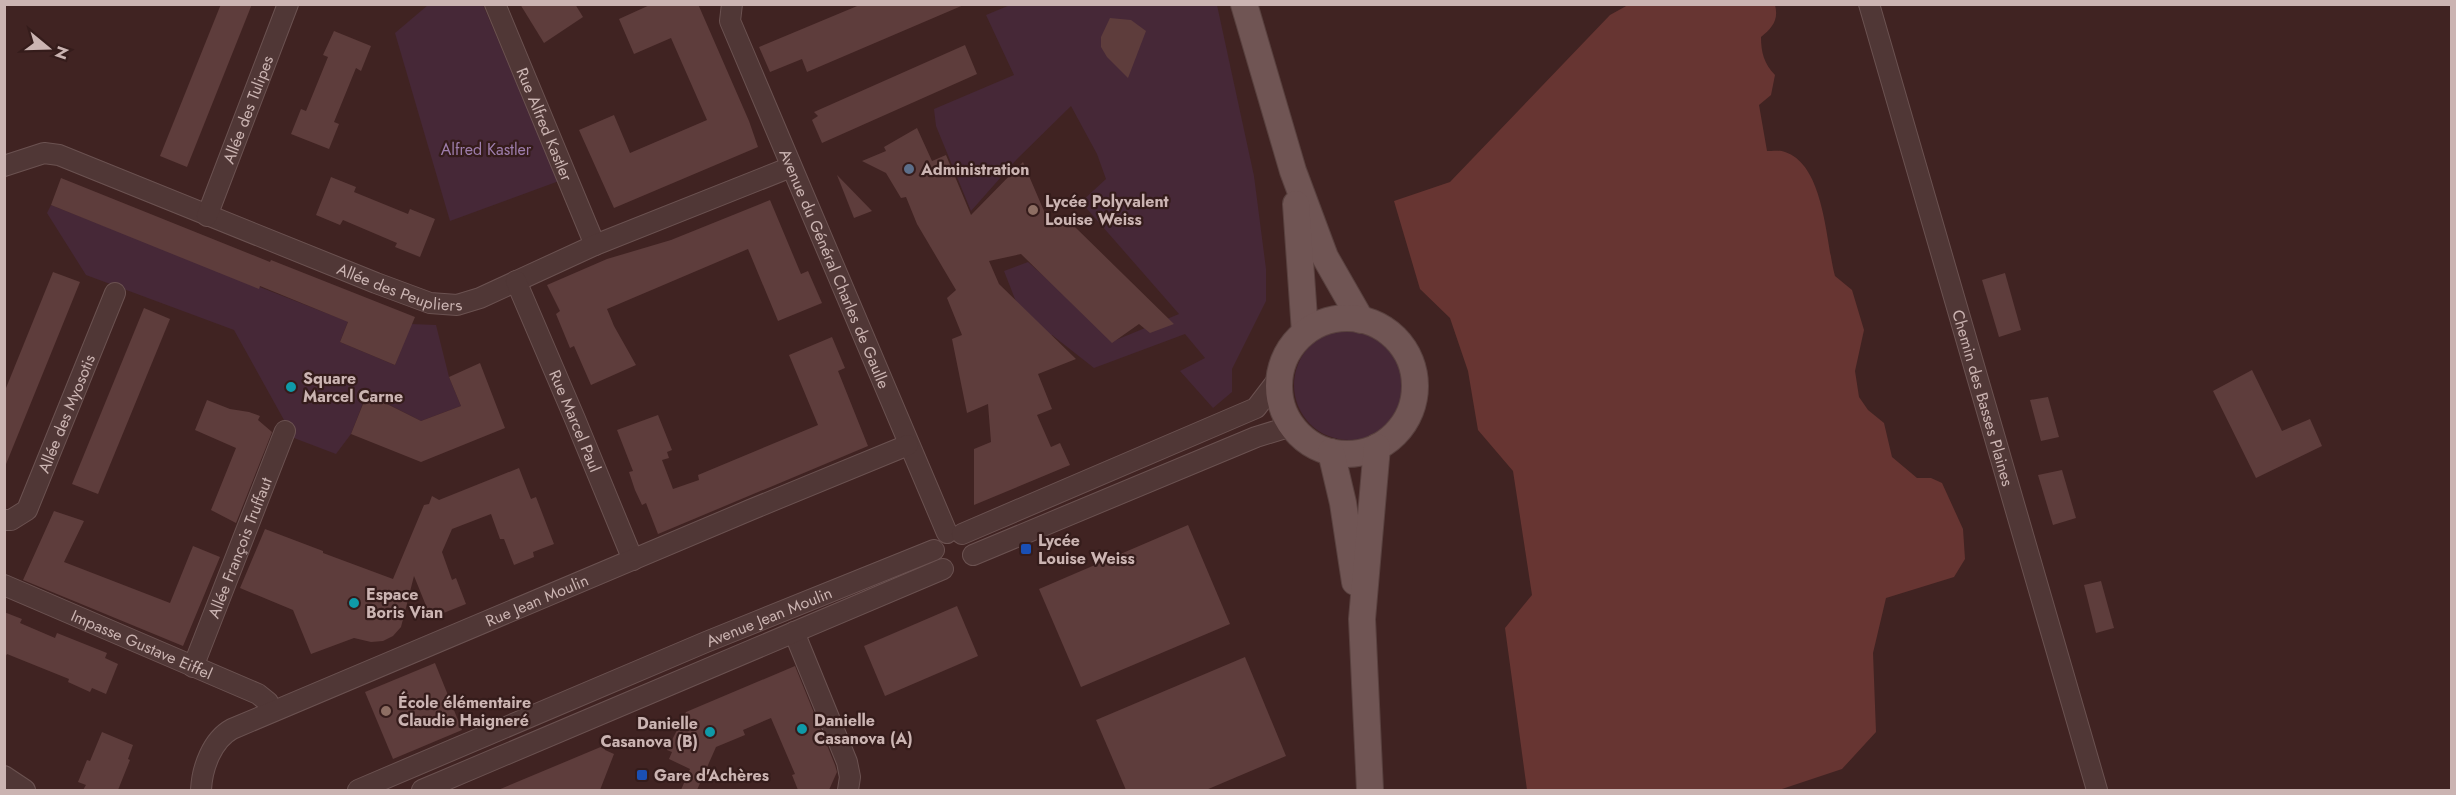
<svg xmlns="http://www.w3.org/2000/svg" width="2456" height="795" font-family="Jost,sans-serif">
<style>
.green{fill:#462837}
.water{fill:#673532}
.building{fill:#5e3d3c}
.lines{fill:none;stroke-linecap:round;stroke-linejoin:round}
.minor-casing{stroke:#6b5251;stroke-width:22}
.major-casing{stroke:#59413f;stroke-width:28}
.minor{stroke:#503736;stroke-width:20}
.major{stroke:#705554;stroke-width:26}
.service-dot{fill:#5c6f8a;stroke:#351c1b;stroke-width:2}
.education-dot{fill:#8d6e63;stroke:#351c1b;stroke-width:2}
.culture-dot{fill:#0f9aa8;stroke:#351c1b;stroke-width:2}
.transit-dot{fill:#1a4fb4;stroke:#351c1b;stroke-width:2}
.labels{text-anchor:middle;stroke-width:4.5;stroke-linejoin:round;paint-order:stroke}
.street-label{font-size:16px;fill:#cbb4b2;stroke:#351c1b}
.park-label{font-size:16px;fill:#9e7ead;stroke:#351c1b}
.poi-label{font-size:16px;font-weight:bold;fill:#cbb4b2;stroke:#351c1b;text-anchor:start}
</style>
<rect width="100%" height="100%" fill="#402322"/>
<g class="green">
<polygon points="428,5 483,5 559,181 450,221 395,33"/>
<polygon points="1010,5 1217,5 1254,176 1266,269 1266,301 1232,369 1232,392 1213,408 1180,371 1205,358 1185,334 1094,368 1052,335 1031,340 1004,271 1028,262 1116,340 1179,314 1081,202 1106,179 1097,154 1071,106 1017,159 971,211 936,126 934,109 1014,75 986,15"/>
<polygon points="51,205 344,320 349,319 340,342 395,365 411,324 436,325 449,377 461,406 421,421 370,395 365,398 351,434 336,454 294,438 234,330 86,275 47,213"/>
<circle cx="1349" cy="385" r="55"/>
</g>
<path class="water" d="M1628,5H1775C1779,20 1772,28 1761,37C1761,52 1764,64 1775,75L1771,95L1759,105L1767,151C1772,151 1780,150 1785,152C1825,165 1826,244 1835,276L1852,290L1864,330L1855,371L1859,397L1868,410L1884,423L1892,457L1917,478H1931L1942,483L1963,529L1965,559L1954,577L1886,598L1873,653L1876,732L1842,769L1779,790H1527L1505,628L1532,595L1513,471L1478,430L1468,371L1450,318L1420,289L1394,201L1450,182L1610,15Z"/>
<g class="building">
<polygon points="221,4 252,4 187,167 160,156"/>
<polygon points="520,4 575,4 583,17 544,43"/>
<polygon points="652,4 698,4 749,121 758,147 614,208 579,130 614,115 630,153 707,120 671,38 634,54 619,19"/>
<polygon points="862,4 966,4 807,72 802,59 770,72 759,47"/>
<polygon points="1110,18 1131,20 1146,31 1128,78 1107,57 1101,47 1101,37"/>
<polygon points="334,31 371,46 361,71 356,68 334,122 339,124 329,149 291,134 301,109 306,111 328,57 323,55"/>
<polygon points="965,45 977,74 822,143 812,120 818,116 814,112"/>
<polygon points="917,128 932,161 946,155 971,215 1023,162 1050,225 1066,222 1072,227 1075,227 1174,324 1150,333 1139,324 1112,343 1021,254 989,261 999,284 1076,359 1038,374 1052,409 1037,415 1051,447 1060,443 1070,465 974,505 974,449 991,442 988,404 967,413 952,339 962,335 947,298 956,290 917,224 906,197 901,198 886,173 862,161 886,151 884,147"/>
<polygon points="837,175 872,211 854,218"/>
<polygon points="331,177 356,187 354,192 408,214 410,209 435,219 420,257 395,247 397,243 343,220 340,225 316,215"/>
<polygon points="61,178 270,262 271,260 415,317 395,365 340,342 348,322 260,286 259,289 51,205"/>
<polygon points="770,200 801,274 808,271 822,303 778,321 748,249 607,309 614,326 636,365 591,385 574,346 570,348 556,314 560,311 547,285 607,259 671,240"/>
<polygon points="53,272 80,282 4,469 4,393"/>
<polygon points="2005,273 2021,330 1999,337 1982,280"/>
<polygon points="144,308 170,319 98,494 72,484"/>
<polygon points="832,337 845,368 838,371 868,446 658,534 646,503 642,505 635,490 629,472 633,471 617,430 658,415 672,450 667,452 669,458 662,460 673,489 699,480 698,475 818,425 789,355"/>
<polygon points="480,363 505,428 421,462 351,434 367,394 421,421 461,406 449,377"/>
<polygon points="2252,370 2282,431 2310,419 2322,446 2256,478 2213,391"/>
<polygon points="2048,397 2059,437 2041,441 2030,400"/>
<polygon points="207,400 230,409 249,412 260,416 258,420 272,432 236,523 211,510 236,448 195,430"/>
<polygon points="519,468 531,499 536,497 554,544 533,552 534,557 514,565 504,539 500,539 491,514 452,529 442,552 452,580 456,578 466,604 431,618 414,576 401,627 393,636 383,641 371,642 354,638 311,654 293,610 240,588 265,529 323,551 323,553 393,579 424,505 429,504 432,496 439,500"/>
<polygon points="2062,470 2076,518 2053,525 2038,475"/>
<polygon points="54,511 84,521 64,562 170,603 193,546 220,557 183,646 23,580"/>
<polygon points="1188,525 1230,624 1081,687 1039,589"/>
<polygon points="2101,581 2114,628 2096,633 2084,585"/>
<polygon points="957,606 978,656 885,696 864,646"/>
<polygon points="4,612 22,619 20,623 55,638 57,633 107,653 105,658 118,664 106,694 92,688 90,692 68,682 69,679 7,654 4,659"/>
<polygon points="1245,657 1286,756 1206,790 1126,790 1096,720"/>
<polygon points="435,663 462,730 393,759 365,692"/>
<polygon points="795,666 835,765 837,772 829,790 798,790 792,775 795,774 771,718 743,730 745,735 716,747 697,790 681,790 690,769 669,759 672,752 667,750 686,712"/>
<polygon points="102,732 133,745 128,759 130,760 118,790 83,790 86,785 78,782 87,760 90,761"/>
<polygon points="603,746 605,750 614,754 600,790 498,790"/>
</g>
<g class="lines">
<g class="minor-casing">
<g id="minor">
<path id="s1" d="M495,4L595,245"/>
<path id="s2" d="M732,4L730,21L947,533"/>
<path id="s3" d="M1869,4L2097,790"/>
<path id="s4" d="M4,166L44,153L59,155L376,283L430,303L457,305L480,298L595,245L791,167"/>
<path id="s5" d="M207,216L288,4"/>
<path id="s6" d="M516,281L575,419L633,560"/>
<path id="s7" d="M4,520H11L27,510L115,293"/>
<polyline points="962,534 1256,408 1279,378"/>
<polyline points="973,555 1256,437 1292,426"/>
<path id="s8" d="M4,585L258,694L268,702L272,711"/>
<polyline points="794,632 847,762 850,777 848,790"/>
<path id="s9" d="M193,667L285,431"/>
<polyline points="4,776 25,790"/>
<path id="s10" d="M201,790C202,768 212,740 232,729L750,510L908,445"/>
<path id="s11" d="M358,790L706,642L934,550"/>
<polyline points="422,790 943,569"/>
</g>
</g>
<g class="major-casing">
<g id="major">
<polyline points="1244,4 1293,171 1325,257 1361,320"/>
<polyline points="1296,204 1305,332"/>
<circle cx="1347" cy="386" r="68"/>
<polyline points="1331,452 1343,503 1355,582"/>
<polyline points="1370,790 1362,619 1377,447"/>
</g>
</g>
<use href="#minor" class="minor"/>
<use href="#major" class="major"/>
</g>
<circle class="service-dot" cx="909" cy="169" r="6"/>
<g class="education-dot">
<circle cx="1033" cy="210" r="6"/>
<circle cx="386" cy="711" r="6"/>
</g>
<g class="culture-dot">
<circle cx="291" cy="387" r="6"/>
<circle cx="354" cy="603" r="6"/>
<circle cx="802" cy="729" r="6"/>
<circle cx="710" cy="732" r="6"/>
</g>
<g class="transit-dot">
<rect x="1020" y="543" width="12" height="12" rx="3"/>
<rect x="636" y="769" width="12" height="12" rx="3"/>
</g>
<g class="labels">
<g class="street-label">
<text dy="6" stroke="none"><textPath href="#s5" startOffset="114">Allée des Tulipes</textPath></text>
<text dy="6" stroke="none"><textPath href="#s1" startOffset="130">Rue Alfred Kastler</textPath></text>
<text dy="6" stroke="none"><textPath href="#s2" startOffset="286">Avenue du Général Charles de Gaulle</textPath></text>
<text dy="6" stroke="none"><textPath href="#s4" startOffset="423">Allée des Peupliers</textPath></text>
<text dy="6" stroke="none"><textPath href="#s3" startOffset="410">Chemin des Basses Plaines</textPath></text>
<text dy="6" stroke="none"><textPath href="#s7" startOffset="130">Allée des Myosotis</textPath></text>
<text dy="6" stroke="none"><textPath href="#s6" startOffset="152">Rue Marcel Paul</textPath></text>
<text dy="6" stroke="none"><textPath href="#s9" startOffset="128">Allée François Truffaut</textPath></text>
<text dy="6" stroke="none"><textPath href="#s10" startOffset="402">Rue Jean Moulin</textPath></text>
<text dy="6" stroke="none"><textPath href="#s11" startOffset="446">Avenue Jean Moulin</textPath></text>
<text dy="6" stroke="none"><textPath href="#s8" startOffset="150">Impasse Gustave Eiffel</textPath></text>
</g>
<g class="park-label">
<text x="486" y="155">Alfred Kastler</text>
</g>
<g class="poi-label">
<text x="921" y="175">Administration</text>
<text x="1045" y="207">Lycée Polyvalent<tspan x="1045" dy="18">Louise Weiss</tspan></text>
<text x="303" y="384">Square<tspan x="303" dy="18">Marcel Carne</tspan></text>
<text x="1038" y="546">Lycée<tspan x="1038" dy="18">Louise Weiss</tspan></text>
<text x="366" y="600">Espace<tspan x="366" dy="18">Boris Vian</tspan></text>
<text x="398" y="708">École élémentaire<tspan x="398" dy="18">Claudie Haigneré</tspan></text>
<text x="814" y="726">Danielle<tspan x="814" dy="18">Casanova (A)</tspan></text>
<text x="698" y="729" text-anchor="end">Danielle<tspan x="698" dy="18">Casanova (B)</tspan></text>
<text x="654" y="781">Gare d'Achères</text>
</g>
</g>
<rect width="2456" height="795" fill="none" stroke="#cbb4b2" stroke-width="12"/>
<g transform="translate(48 48) rotate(109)" stroke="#351c1b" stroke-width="4.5" paint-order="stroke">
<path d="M0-4.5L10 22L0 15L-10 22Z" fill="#cbb4b2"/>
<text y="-9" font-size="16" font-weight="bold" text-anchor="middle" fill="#cbb4b2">N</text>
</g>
</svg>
